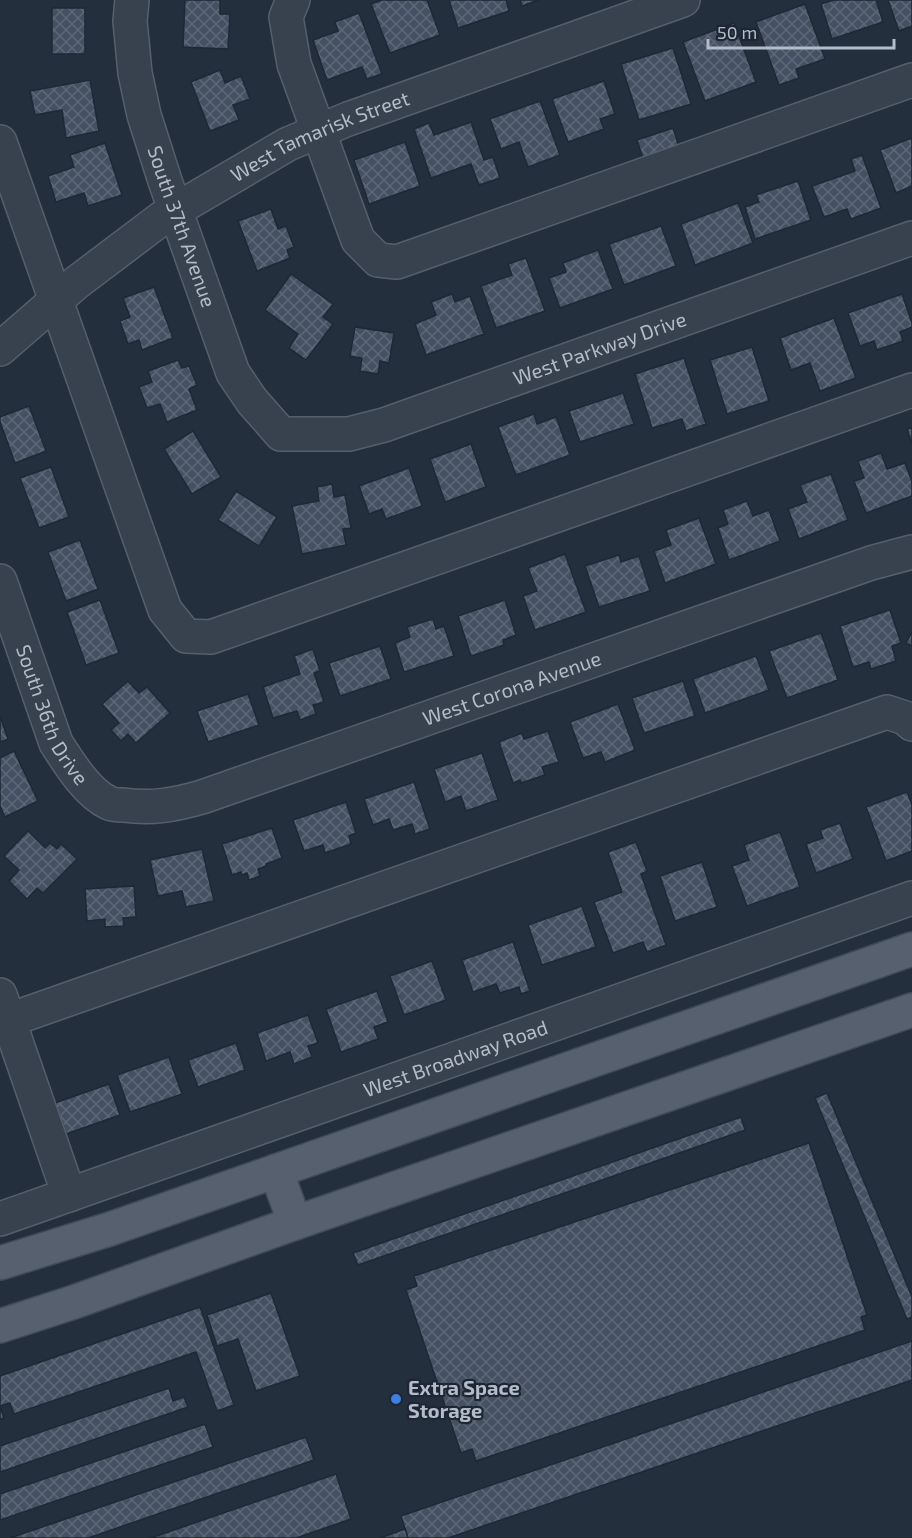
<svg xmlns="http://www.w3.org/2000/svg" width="912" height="1538" font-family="'Exo 2',sans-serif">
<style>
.building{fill:url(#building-cross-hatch);stroke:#1f2835;stroke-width:1.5}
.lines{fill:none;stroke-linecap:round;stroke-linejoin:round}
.minor-casing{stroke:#565f6c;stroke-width:36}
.major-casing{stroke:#414a57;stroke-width:36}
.minor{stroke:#38414e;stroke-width:33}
.major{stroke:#56606e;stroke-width:33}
.shop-dot{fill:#3f7fe0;stroke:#1d2633;stroke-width:2}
.labels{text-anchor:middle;stroke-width:4.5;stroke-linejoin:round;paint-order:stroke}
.street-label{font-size:20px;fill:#b4bcc9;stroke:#1d2633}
.poi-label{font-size:20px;font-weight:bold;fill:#b4bcc9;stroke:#1d2633;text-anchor:start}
</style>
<defs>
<pattern id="building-cross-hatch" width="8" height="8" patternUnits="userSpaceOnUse" patternTransform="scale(1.5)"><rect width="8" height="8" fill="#455162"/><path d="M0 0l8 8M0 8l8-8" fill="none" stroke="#5d6877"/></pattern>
</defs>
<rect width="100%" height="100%" fill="#242f3e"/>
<g class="building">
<polygon points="185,0 220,0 220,14 230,14 228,49 183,47"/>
<polygon points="382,0 427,0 440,35 390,53 371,4"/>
<polygon points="449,0 506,0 509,11 458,28"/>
<polygon points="520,0 539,0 522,6"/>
<polygon points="834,0 876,0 883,22 832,39 821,4"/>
<polygon points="888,0 912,0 912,26 899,31"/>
<polygon points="805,4 825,59 796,69 799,78 779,85 756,22"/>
<rect x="52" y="8" width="33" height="46"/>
<polygon points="359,13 382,74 367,79 362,67 327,80 313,40 338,31 335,22"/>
<polygon points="734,23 756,82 705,101 683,42"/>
<polygon points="673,48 691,104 639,120 621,64"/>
<polygon points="220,70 225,83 241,76 250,99 233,105 239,120 210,131 191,82"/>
<polygon points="90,80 99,131 66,138 62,110 35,115 30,91"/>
<polygon points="604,81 615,114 600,119 604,129 568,142 552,99"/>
<polygon points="540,101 560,155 528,167 519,142 501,149 490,119"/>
<polygon points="471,122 484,160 493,157 500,178 479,185 471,164 431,178 414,129 429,123 434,135"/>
<polygon points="673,128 681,153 645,164 637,140"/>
<polygon points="912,138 912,186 896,193 880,150"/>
<polygon points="405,142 420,186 369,204 354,160"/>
<polygon points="105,143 122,195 88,206 84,193 56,202 48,176 74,167 70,155"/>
<polygon points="862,155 881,208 851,219 847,209 824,217 812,186 855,171 851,159"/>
<polygon points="798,181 811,220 755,239 745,207 759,202 756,195"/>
<polygon points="738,203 753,243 695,265 681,224"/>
<polygon points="271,209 278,229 286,226 294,247 287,250 290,258 257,271 238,221"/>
<polygon points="661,226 676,266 624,285 609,244"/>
<polygon points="598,250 613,289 560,308 549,278 566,272 563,263"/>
<polygon points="526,258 545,311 496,328 481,286 512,275 508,264"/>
<polygon points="291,274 333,304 323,317 333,324 306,360 289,348 298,334 265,310"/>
<polygon points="154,287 173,338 142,350 139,340 128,344 120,321 130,317 123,298"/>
<polygon points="452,294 455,302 470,296 484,334 426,355 415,324 436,315 431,302"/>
<polygon points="902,294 912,323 912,327 900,332 903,341 877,350 874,341 860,346 848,313"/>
<polygon points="834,318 856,378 820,391 810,363 791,370 780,338"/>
<polygon points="355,327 394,333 389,363 380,361 378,374 360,371 362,358 350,356"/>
<polygon points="752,347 769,401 727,414 710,360"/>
<polygon points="684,358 706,424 686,431 682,419 652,428 635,374"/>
<polygon points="178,360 182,368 189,366 197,385 189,389 197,410 167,422 160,404 147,408 139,387 152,382 148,371"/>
<polygon points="623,393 634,424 580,442 569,411"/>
<polygon points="29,406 46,451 15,463 0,422 0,417"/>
<polygon points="534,414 537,424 556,417 570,455 516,475 498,427"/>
<polygon points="912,428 912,444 907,429"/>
<polygon points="193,431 221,477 192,494 164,449"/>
<polygon points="471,444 486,487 445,502 430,459"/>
<polygon points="881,453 887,469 905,463 912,482 912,496 866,513 854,481 864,478 858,461"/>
<polygon points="51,467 69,517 39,528 20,478"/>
<polygon points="409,468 422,506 386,519 382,509 369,514 359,486"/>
<polygon points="831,474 848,520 799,539 788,509 807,502 800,485"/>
<polygon points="332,484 334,497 345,495 351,528 343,529 346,545 302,554 292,506 319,501 317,487"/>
<polygon points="236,491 277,517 259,546 218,520"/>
<polygon points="747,501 753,516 769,510 780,541 729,560 718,528 728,524 723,510"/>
<polygon points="699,518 716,564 665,583 654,551 671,545 666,530"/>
<polygon points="80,540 98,589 66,601 48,552"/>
<polygon points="565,554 586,612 535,630 523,596 537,591 528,568"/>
<polygon points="619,555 621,562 639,556 650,591 599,607 585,566"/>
<polygon points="100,600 119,653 86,665 67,612"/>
<polygon points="505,600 516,635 503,640 504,645 471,656 458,616"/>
<polygon points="890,610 901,643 892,646 896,661 871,669 869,662 853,667 840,626"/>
<polygon points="433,619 436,629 444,626 454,656 404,672 395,643 410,637 407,627"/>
<polygon points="912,632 912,646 906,643"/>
<polygon points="821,633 838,680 787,698 769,651"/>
<polygon points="380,646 391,679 340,696 329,663"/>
<polygon points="313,649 320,671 314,673 324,702 313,705 316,714 300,720 297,711 273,718 263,687 300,674 294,656"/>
<polygon points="756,656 769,690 705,713 693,679"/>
<polygon points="128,681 139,693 147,687 170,713 136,743 128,734 121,741 111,730 119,723 102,704"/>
<polygon points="683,681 695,716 644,733 632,698"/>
<polygon points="248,694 259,725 208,742 197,711"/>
<polygon points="618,704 635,750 605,762 601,752 583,758 570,722"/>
<polygon points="0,716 8,739 0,742"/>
<polygon points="548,731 559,762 542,767 545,775 521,783 520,780 513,783 499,742 522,733 524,739"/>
<polygon points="14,751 38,801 5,817 0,806 0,758"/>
<polygon points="482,753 498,800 466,811 461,796 445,802 434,769"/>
<polygon points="414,782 430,829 415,834 412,824 393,830 389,819 373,825 364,799"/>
<polygon points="907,792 912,805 912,851 886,861 866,807"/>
<polygon points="346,802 356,833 349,836 351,844 325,853 323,845 304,851 293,820"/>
<polygon points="840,823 853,859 816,873 806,844 823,838 820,830"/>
<polygon points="272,828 282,858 266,864 266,866 258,869 260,876 249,880 247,873 242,875 241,872 232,875 222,844"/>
<polygon points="28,831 45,848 50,843 57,849 61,844 77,859 43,893 37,888 27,899 9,881 19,870 4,856"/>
<polygon points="780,832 800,887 747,906 732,866 749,860 744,845"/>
<polygon points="636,842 647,871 641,874 666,945 647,952 643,942 613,953 594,902 622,892 608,852"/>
<polygon points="202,849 214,901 186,907 182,891 158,896 150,860"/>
<polygon points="702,862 717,907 675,921 660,876"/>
<polygon points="134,886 136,917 123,918 124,926 105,927 105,919 87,921 85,889"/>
<polygon points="582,906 596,947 542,965 528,925"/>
<polygon points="513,942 530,991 521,994 519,987 500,993 496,984 473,992 462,960"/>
<polygon points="432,961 446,1000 404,1015 390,976"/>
<polygon points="377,991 388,1022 374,1027 378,1039 341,1052 326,1009"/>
<polygon points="308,1015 318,1043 308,1046 312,1057 294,1064 290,1052 266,1061 257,1033"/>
<polygon points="236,1043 245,1070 198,1087 188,1060"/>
<polygon points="169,1057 182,1094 130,1112 117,1075"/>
<polygon points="109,1084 120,1115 66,1134 55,1103"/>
<polygon points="827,1093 912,1297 912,1317 907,1319 815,1098"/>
<polygon points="741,1117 745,1130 358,1265 353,1253"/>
<polygon points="809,1143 867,1315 861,1317 865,1330 476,1461 472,1449 461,1453 406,1290 417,1286 414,1276"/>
<polygon points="271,1293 300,1376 256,1391 238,1339 217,1346 207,1315"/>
<polygon points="200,1307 234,1405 217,1411 196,1352 14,1414 10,1403 0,1406 4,1418 0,1419 0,1376"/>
<polygon points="912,1341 912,1380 448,1538 408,1538 401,1516"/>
<polygon points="169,1388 173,1401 184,1397 188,1407 0,1472 0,1446"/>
<polygon points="205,1424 213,1447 0,1520 0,1494"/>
<polygon points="306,1437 314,1460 88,1538 10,1538"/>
<polygon points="336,1474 351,1519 296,1538 151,1538"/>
<polygon points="405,1529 408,1538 380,1538"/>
</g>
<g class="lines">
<g class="minor-casing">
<g id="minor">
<path id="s1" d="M132,0L130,21L135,73L144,115L165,181L233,373L252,401L281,434H349L384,425L912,238"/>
<polyline points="293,0 286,17 294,64 358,240 378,260 397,262 912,80"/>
<polyline points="0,142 165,610 186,636 211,637 912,390"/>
<path id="s2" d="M0,349L76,283L162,218L288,144L348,119L683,0"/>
<path id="s3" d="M0,581L56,743C69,763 87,793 109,803C113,805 119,805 123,805C152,809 174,805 202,797L871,563L912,552"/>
<polyline points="0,995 69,1195"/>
<polyline points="9,1020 887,712 905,718 912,724"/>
<path id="s4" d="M0,1219L912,898"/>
</g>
</g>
<g class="major-casing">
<g id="major">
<polyline points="276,1171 295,1223"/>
<polyline points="0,1263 110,1229 912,949"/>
<polyline points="0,1326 74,1302 295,1223 912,1010"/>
</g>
</g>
<use href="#minor" class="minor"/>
<use href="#major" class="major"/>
</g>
<circle class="shop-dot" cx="396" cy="1399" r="6"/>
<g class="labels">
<g class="street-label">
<text dy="7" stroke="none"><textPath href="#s2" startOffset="387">West Tamarisk Street</textPath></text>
<text dy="7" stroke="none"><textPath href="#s1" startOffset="234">South 37th Avenue</textPath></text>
<text dy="7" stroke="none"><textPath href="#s1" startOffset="800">West Parkway Drive</textPath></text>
<text dy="7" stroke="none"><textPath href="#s3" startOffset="675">West Corona Avenue</textPath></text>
<text dy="7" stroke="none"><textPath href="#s3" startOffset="144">South 36th Drive</textPath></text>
<text dy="7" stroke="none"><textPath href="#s4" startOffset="483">West Broadway Road</textPath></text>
</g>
<g class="poi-label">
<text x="408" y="1395">Extra Space<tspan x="408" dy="23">Storage</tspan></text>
</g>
</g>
<path d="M708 39v9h186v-9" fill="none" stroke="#b4bcc9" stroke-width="3"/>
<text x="717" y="39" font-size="18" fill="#b4bcc9" stroke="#1d2633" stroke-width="4.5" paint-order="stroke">50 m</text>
</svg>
